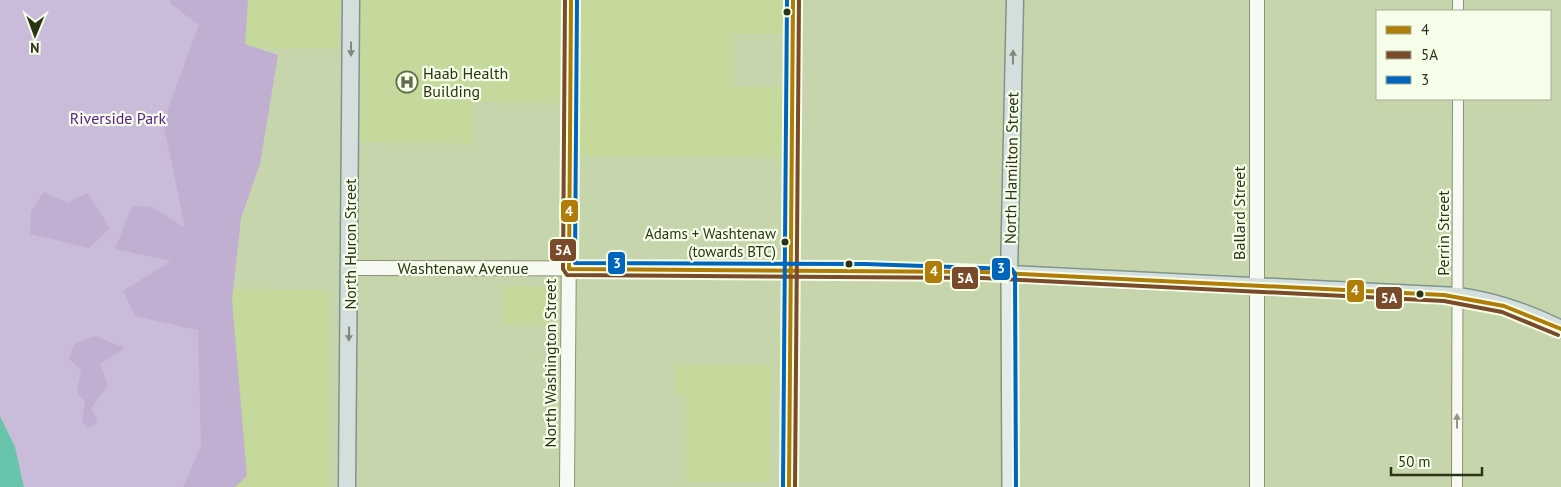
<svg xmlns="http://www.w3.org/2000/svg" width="1561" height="487" font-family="'PT Sans',sans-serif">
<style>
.built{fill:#c4d99b}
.green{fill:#cabbda}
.forest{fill:#c0afd0}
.water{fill:#68c4ad}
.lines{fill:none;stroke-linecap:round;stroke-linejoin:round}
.minor-casing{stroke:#899474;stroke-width:12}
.tertiary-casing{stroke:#899474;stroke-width:16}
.secondary-casing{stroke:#899474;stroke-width:18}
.primary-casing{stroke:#7e958a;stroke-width:19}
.minor{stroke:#f7f9f3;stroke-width:10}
.tertiary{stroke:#f7f9f3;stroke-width:14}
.secondary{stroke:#e5ebe8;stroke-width:15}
.primary{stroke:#d4dedd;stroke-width:16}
.bus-1-casing{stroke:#f6fee9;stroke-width:8}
.bus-2-casing{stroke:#f6fee9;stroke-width:8}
.bus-3-casing{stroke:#f6fee9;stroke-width:8}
.bus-1{stroke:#b07e08;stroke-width:4}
.bus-2{stroke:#7a4b2a;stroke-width:4}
.bus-3{stroke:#0065bd;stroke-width:4}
.oneway{fill:#80897a}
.oneway2{fill:#919686}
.bus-dot{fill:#2b3418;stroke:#f6fee9;stroke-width:2}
.labels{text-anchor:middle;stroke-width:4.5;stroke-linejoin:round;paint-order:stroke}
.bus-label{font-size:15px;fill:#2b3418;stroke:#f6fee9;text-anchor:end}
.poi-label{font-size:16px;fill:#2b3418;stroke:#f6fee9;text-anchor:start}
.park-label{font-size:16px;fill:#581d8a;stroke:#f6fee9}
.street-label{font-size:16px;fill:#2b3418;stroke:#f6fee9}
.line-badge{stroke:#f6fee9;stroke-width:2}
.badge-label{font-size:14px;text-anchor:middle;font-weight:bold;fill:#fff}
</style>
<rect width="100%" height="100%" fill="#c7d5ad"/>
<g class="built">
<polygon points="235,0 342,0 339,17 338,48 215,48"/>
<polygon points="360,0 784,0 784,34 734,34 734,86 783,87 782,157 581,156 580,104 474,102 473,144 360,142"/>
<rect x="504" y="286" width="47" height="39"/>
<polygon points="225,289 328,290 328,487 226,487"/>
<polygon points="675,364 771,365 769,482 686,482 686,395 675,394"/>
</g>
<polygon class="green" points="0,0 235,0 204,203 226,487 24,487 15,447 0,416"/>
<g class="forest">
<polygon points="170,0 248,0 245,44 278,55 260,164 241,218 232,300 247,476 235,487 183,487 201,446 198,330 135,316 123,291 171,261 115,249 132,206 152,207 185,228 163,122 199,25 171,4"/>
<polygon points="44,192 67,203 87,193 110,228 89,248 30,234 31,211"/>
<polygon points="95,336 125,348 100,364 108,386 91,408 98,422 88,428 82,422 85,401 77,394 81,370 69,359 74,344"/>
</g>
<polygon class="water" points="0,416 15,447 24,487 0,487"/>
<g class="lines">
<g class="minor-casing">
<g id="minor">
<polyline points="1458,0 1458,11"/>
<polyline points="1457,487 1458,99"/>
</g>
</g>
<g class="tertiary-casing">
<g id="tertiary">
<polyline points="349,268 790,269 1009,274"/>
<polyline points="567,487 571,0"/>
<polyline points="789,487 793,0"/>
<polyline points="1257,487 1257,0"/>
</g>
</g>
<g class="secondary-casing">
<polyline id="secondary" points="1009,274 1010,487"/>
</g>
<g class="primary-casing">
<g id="primary">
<path d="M1015,0L1009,274L1458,296C1494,301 1529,313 1561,329"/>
<polyline points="347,487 351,0"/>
</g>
</g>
<use href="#minor" class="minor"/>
<use href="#tertiary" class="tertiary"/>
<use href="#secondary" class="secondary"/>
<use href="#primary" class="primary"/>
<g class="bus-1-casing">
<g id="bus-1">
<polyline points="571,0 569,269 982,272 1444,295 1504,306 1561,329"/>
<polyline points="789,487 793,0"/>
</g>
</g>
<g class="bus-2-casing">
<g id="bus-2">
<polyline points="565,0 563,269 567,275 982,278 1444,301 1502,312 1558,335"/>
<polyline points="795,487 799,0"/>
</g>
</g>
<g class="bus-3-casing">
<g id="bus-3">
<polyline points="577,0 575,263 865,264 1012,269 1015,274 1016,487"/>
<polyline points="783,487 787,0"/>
</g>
</g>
<use href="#bus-1" class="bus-1"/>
<use href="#bus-2" class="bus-2"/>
<use href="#bus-3" class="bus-3"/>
</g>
<defs><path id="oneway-solid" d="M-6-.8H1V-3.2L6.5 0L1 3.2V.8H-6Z" transform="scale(1.25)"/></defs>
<g class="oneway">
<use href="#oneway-solid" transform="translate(351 49) rotate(90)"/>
<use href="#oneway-solid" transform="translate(1013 57) rotate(-89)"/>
<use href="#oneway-solid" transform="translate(349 334) rotate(91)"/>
</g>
<use class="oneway2" href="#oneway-solid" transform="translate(1457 421) rotate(-90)"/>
<defs>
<g id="hospital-ring" transform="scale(1.125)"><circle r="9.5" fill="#f6fee9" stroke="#626c4c" stroke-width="1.5"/><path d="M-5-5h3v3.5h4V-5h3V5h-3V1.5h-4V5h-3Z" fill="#626c4c"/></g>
</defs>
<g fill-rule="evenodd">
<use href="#hospital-ring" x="407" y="82"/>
</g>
<g class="bus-dot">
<circle cx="787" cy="12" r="4.5"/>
<circle cx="785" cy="242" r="4.5"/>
<circle cx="849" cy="264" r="4.5"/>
<circle cx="1420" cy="294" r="4.5"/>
</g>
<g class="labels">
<g class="bus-label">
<text x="776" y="239">Adams + Washtenaw<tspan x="776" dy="18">(towards BTC)</tspan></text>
</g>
<g class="poi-label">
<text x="423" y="79">Haab Health<tspan x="423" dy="18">Building</tspan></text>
</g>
<g class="park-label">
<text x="118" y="124">Riverside Park</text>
</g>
<g class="street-label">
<text transform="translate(1011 168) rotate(-89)" y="6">North Hamilton Street</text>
<text transform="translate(1239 213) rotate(-90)" y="6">Ballard Street</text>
<text transform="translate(1443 233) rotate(-90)" y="6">Perrin Street</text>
<text transform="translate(350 244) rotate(-90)" y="6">North Huron Street</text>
<text x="463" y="274">Washtenaw Avenue</text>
<text transform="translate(550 363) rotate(-90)" y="6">North Washington Street</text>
</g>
</g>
<g class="line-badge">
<rect x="560" y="199" width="19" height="24" rx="5" fill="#b07e08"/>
<rect x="549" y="238" width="28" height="24" rx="5" fill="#7a4b2a"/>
<rect x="607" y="251" width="19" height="24" rx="5" fill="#0065bd"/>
<rect x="991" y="257" width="20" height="24" rx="5" fill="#0065bd"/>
<rect x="924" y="260" width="19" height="24" rx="5" fill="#b07e08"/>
<rect x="951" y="266" width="28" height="24" rx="5" fill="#7a4b2a"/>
<rect x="1346" y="279" width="19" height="24" rx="5" fill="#b07e08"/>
<rect x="1375" y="286" width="28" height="24" rx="5" fill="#7a4b2a"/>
</g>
<g class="badge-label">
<text x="569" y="216">4</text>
<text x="563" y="255">5A</text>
<text x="617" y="268">3</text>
<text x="1001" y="273">3</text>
<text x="934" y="276">4</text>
<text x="965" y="283">5A</text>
<text x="1355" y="295">4</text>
<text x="1389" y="303">5A</text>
</g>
<rect x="1376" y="10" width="175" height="90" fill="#f6fee9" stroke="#a5ad95"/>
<rect x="1386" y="26" width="25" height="8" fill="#b07e08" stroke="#a5ad95"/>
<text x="1421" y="35" font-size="15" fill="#2b3418">4</text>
<rect x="1386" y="51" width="25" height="8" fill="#7a4b2a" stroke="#a5ad95"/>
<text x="1421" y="60" font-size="15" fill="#2b3418">5A</text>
<rect x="1386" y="76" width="25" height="8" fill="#0065bd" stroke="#a5ad95"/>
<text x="1421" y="85" font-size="15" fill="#2b3418">3</text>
<g transform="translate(35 35) rotate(181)" stroke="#f6fee9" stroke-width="4" paint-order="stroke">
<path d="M0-4L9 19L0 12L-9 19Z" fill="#2b3418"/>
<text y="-8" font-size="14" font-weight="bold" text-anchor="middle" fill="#2b3418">N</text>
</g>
<path d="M1391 467v8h91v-8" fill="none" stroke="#2b3418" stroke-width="2.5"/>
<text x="1398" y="467" font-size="15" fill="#2b3418" stroke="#f6fee9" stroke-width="4" paint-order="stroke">50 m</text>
</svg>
